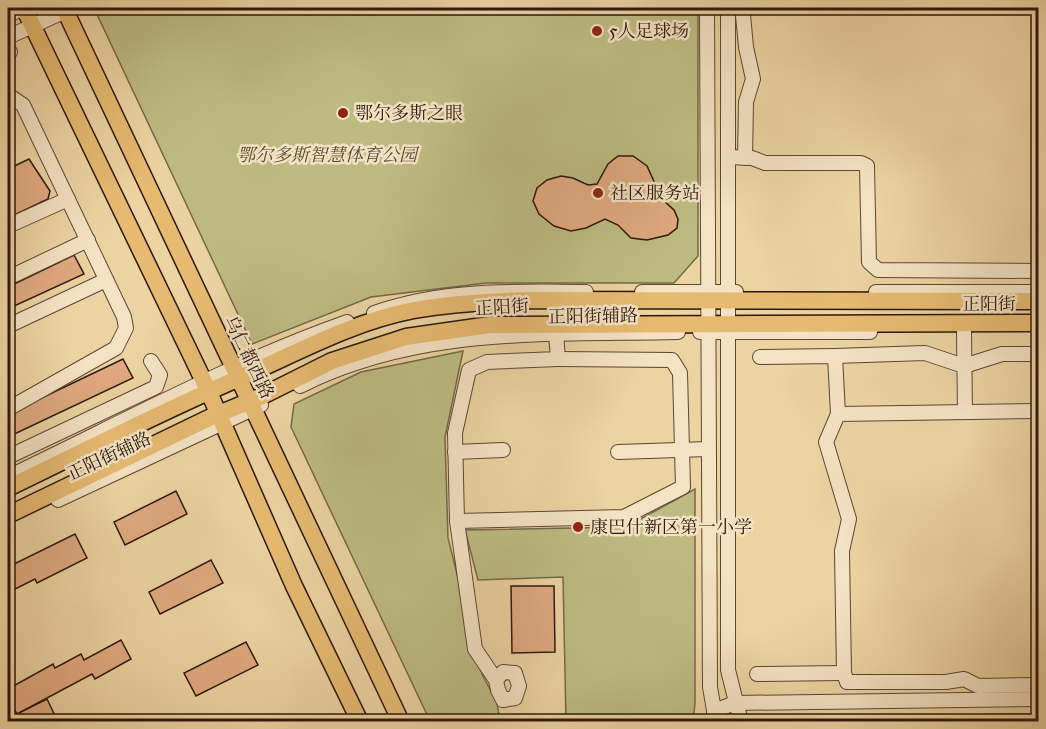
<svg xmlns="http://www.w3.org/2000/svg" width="1046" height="729" font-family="'IM FELL Great Primer','Noto Serif SC',serif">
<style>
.green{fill:#bdbb82;stroke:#746948;stroke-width:1.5}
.building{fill:#e0a980;stroke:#2c170e;stroke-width:1.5}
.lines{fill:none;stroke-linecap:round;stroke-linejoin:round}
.minor-casing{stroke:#5c4633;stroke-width:16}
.major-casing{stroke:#2c170e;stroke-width:19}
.minor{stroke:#f3e2c3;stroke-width:14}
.major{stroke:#e6ba71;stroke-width:16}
.poi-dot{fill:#8f2418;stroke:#f3e2c3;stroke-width:2}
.labels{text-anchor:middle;stroke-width:5;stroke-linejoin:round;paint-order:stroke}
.poi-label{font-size:18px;fill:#2c170e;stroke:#f3e2c3;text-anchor:start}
.park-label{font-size:18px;font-style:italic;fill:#584831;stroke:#f3e2c3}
.street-label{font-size:18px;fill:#2c170e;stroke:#f3e2c3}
</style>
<rect width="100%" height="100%" fill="#ecd3a2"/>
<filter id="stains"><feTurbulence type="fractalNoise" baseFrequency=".00333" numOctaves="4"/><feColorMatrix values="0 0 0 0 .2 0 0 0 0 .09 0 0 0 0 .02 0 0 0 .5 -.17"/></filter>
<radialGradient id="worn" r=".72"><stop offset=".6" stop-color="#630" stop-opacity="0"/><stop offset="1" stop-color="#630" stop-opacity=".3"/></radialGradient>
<g class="green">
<polygon points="94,8 698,8 698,256 674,283 486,283 371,297 252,344"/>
<polygon points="463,351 445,437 448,538 482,674 497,703 500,721 430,721 291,427 294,404 361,372"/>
<polygon points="695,489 695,703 693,721 566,721 563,577 478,580 465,530 626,527"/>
</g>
<g class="building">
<polygon points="618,156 633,156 647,166 662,199 674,210 678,219 677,228 668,235 647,240 631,238 618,225 605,219 586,228 571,231 554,226 539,214 533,201 537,188 547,180 561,176 573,178 588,185 597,184 608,164"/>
<polygon points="29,159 50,191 48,199 8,218 8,169"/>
<polygon points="74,255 84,274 12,307 8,298 8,287"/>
<polygon points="123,359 133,378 8,437 8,414"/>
<polygon points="176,491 187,514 125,545 114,522"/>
<polygon points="75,534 87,558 37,583 35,579 9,592 8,567"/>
<polygon points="211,560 223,583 160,614 149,592"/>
<polygon points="511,586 554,586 555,652 512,653"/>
<polygon points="121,640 131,659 95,679 92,674 17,714 8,697 8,689 53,664 55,668 81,654 84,660"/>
<polygon points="246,642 258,665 196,696 184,673"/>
<polygon points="47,699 58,722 21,722 17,714"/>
</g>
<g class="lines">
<g class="minor-casing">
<g id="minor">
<polyline points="707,8 710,687 716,722"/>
<polyline points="728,8 728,670 741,722"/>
<polyline points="8,15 24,8"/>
<polyline points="8,37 72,8"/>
<polyline points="8,52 10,52"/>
<polyline points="8,95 23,105 124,317 126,328 116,348 8,409"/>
<polyline points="728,157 752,158 765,163 861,163 867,166 869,262 878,270 1038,271"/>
<polyline points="745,158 746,102 753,79 746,47 743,15 746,8"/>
<polyline points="8,226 68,199"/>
<polyline points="8,278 88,240"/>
<polyline points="642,292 736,292"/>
<polyline points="876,292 1038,292"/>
<path d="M374,313C442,289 515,291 586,292"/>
<polyline points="8,326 106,280"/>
<polyline points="964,331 965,412"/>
<polyline points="700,332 870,332"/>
<polyline points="835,356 925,353 964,366 1002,354 1038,354"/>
<polyline points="760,357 835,356 838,414"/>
<path d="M300,386C419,326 549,335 678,332"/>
<polyline points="1038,411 838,414 826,442 849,519 842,551 844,673 847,682 946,682 964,679 978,686 1038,685"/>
<polyline points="455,452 503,450"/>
<polyline points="618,452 708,449"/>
<polyline points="8,457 156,387 160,375 151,361"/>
<path d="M8,477C119,424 231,363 347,322"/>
<polyline points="58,500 261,405"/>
<polyline points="457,521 624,517 683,487 680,373 672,360 558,359"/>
<polyline points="757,674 844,673"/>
<polyline points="496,680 503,672 515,673 519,686 515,698 503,700 498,690 496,680 475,649 457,521 455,433 469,370 487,362 558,359 556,334"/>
<polyline points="714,711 735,703 1038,699"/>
<polyline points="972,722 1038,721"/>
</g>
</g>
<g class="major-casing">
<g id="major">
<polyline points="24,8 208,390 294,586 360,722"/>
<polyline points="64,8 401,722"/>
<path d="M8,488C84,451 159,413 237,379C295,354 351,322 414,310C453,303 492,301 532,300L1038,301"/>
<polyline points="8,515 209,418 260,397 332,361 406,337 490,325 1038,323"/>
</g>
</g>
<use href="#minor" class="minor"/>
<use href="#major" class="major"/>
</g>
<g class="poi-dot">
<circle cx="597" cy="31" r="6"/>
<circle cx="343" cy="113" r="6"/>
<circle cx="598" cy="193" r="6"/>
<circle cx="578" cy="527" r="6"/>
</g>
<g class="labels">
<g class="poi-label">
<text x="609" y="37">5人足球场</text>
<text x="355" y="119">鄂尔多斯之眼</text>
<text x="610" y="199">社区服务站</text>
<text x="590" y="533">康巴什新区第一小学</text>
</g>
<g class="park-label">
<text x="327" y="161">鄂尔多斯智慧体育公园</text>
</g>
<g class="street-label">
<text x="989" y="310">正阳街</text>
<text transform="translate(502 307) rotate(-3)" y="6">正阳街</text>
<text transform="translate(593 316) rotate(-1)" y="6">正阳街辅路</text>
<text transform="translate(249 357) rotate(64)" y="6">乌仁都西路</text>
<text transform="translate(109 456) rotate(-25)" y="6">正阳街辅路</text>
</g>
</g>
<rect width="1046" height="729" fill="none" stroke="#ecd3a2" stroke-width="30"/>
<rect x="9" y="9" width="1028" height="711" fill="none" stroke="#2c170e" stroke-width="3"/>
<rect x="15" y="15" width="1016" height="699" fill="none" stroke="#2c170e" stroke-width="1.5"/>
<rect width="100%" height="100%" filter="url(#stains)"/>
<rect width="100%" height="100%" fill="url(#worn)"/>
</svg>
